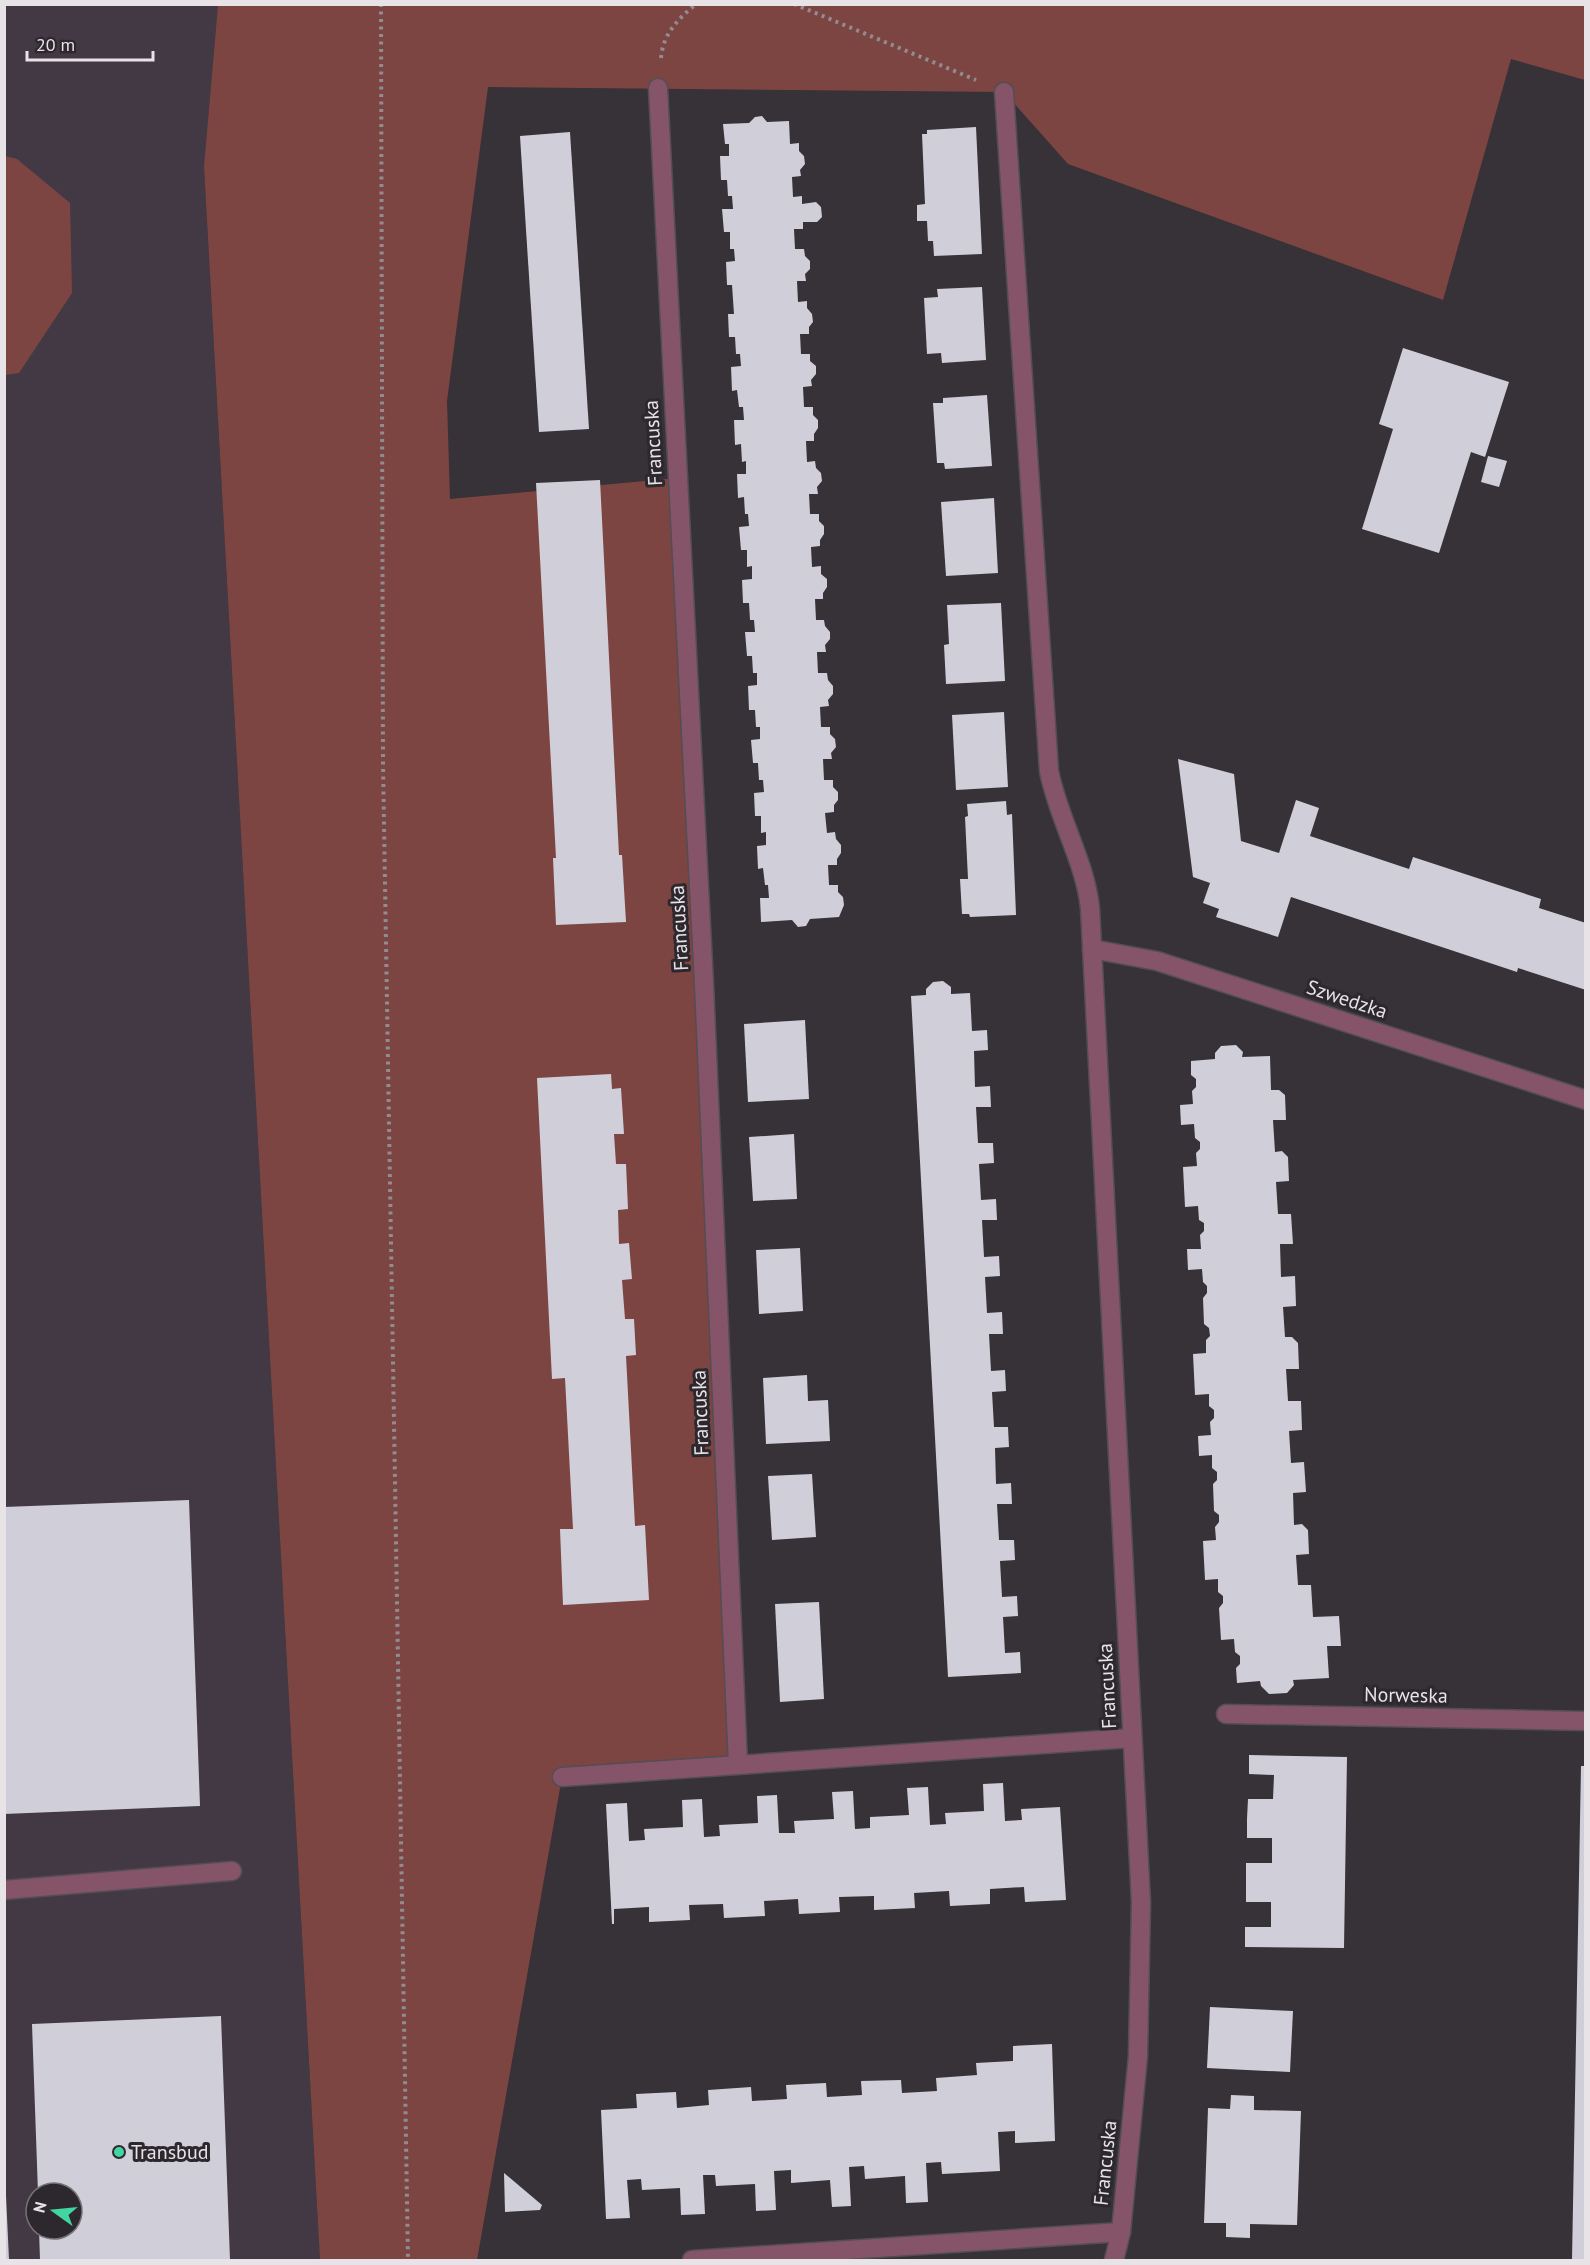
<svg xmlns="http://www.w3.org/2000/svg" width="1590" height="2265" font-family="'PT Sans',sans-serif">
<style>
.built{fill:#433944;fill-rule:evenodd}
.green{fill:#7d4542}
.building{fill:#d0cfd9}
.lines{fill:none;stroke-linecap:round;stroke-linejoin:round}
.minor-casing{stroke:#534d54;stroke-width:21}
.path{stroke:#918c92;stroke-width:4;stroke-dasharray:3 4.5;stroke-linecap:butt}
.minor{stroke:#865469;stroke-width:18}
.poi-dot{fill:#42d4a1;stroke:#2d272e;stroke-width:2}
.labels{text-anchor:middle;stroke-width:6;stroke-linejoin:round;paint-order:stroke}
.street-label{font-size:20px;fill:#e7e3e7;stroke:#2d272e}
.poi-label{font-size:20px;fill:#e7e3e7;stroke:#2d272e;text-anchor:start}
</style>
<rect width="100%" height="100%" fill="#373138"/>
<path class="built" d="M5,5H218L204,166L320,2260H5ZM36,2193H72V2229H36Z"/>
<g class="green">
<polygon points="218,5 1585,5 1585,80 1511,59 1443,300 1068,164 1004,92 488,87 447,401 450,499 677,478 738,1765 562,1777 477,2260 320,2260 204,166"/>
<polygon points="5,156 17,159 70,203 72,293 19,373 5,375"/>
</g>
<g class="building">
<polygon points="762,116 767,122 789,121 790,144 799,143 799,151 804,156 805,164 800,170 801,176 792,177 793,197 802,196 802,204 816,202 821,207 822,217 817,222 803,222 803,229 794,229 795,249 804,249 805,256 810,261 810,269 805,274 806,281 797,281 798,302 807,301 807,308 812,314 813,322 809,327 809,334 800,334 801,354 810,354 810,361 816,366 816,374 811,380 812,386 803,387 804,407 813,407 813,415 818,420 818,428 814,434 814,441 806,441 807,462 815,461 816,468 821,473 822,481 817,487 818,494 809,494 810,514 819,514 819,521 824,526 824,534 820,540 820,546 811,547 812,567 821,566 821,574 827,579 827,587 823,593 823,599 815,599 816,620 824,620 825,626 830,632 830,639 825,645 826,652 817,652 818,673 827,673 828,680 833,686 833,694 828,700 829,706 820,707 821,727 830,727 830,734 835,739 836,747 831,753 832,759 823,759 824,780 833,780 833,787 838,792 838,800 834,805 834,812 825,813 827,833 835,832 836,839 841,845 841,853 837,859 837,865 828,865 829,885 838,885 838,892 843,897 844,905 839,917 810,919 806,926 798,927 792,920 761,922 760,898 769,898 768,885 765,885 763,868 758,869 757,846 766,845 766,832 761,833 761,816 755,816 754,793 764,792 763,780 759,780 758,763 753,763 751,740 760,739 760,727 756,727 755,710 749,710 748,686 757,685 757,673 753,673 752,656 747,656 745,632 755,632 754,620 750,620 749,603 743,603 742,580 752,579 752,566 747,567 747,550 741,550 739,527 749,526 748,514 745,514 744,497 738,498 737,474 746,474 746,461 742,462 741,444 735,445 734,420 744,420 743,407 739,407 737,390 732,391 731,367 741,366 740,354 736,354 735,337 729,337 728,314 734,314 732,285 727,285 726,262 735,261 734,249 730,249 730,232 724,232 722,209 733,209 732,196 728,196 727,180 721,180 720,156 729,156 729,144 725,144 723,124 749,123 755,117"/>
<polygon points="976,127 982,254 934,256 933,241 928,241 927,221 917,221 917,205 925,204 922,134 927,134 927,130"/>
<polygon points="570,132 589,429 539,432 520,136"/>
<polygon points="982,287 986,360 942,363 941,353 927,354 924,298 938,297 937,289"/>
<polygon points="1403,348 1509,382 1485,457 1471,452 1439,553 1362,529 1393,429 1379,424"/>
<polygon points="987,395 992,466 945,469 944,463 937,463 933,403 943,403 943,398"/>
<polygon points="1488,456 1507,461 1499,487 1481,482"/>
<polygon points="600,480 619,855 622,855 626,922 556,925 553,858 556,858 536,483"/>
<polygon points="994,498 998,573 946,576 941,502"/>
<polygon points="1001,603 1005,681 946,684 944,645 949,644 947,605"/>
<polygon points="1004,712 1008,787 956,790 952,715"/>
<polygon points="1178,759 1234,774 1241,841 1279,853 1296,800 1319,808 1310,836 1409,869 1413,857 1541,899 1539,908 1586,923 1586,990 1518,968 1517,972 1291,897 1278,937 1216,917 1219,909 1203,903 1210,883 1193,877"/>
<polygon points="1006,801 1007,815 1012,814 1016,915 970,917 969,914 962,914 960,879 968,879 965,817 968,816 967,804"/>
<polygon points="943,981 951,987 951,994 970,993 972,1031 987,1030 988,1050 974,1051 975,1087 990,1086 991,1107 976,1107 978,1143 993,1143 994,1163 979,1164 981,1200 996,1199 997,1220 982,1220 984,1257 999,1256 1000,1276 985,1277 987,1313 1002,1312 1003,1334 989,1334 991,1371 1005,1370 1006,1391 992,1392 994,1427 1008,1427 1009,1447 995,1448 996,1484 1011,1483 1012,1504 997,1504 999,1540 1014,1540 1015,1560 1000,1561 1002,1597 1017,1596 1018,1616 1003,1617 1005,1653 1020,1652 1021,1673 948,1677 911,996 926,995 926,989 933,982"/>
<polygon points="805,1020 809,1099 748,1102 744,1024"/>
<polygon points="1236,1045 1243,1052 1242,1057 1270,1056 1271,1090 1279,1090 1285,1095 1286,1120 1273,1120 1275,1152 1282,1151 1288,1157 1289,1181 1276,1182 1278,1214 1291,1214 1293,1244 1280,1244 1281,1277 1295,1276 1296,1306 1283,1307 1285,1337 1292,1337 1298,1343 1299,1369 1286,1369 1288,1401 1301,1401 1302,1430 1289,1431 1291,1463 1304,1462 1306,1492 1293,1493 1294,1525 1302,1524 1308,1530 1309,1554 1296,1555 1298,1585 1311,1585 1313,1617 1339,1616 1341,1646 1327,1646 1329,1678 1293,1680 1294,1685 1287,1693 1269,1694 1261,1686 1260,1681 1237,1683 1236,1668 1240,1664 1240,1656 1235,1652 1234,1639 1221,1640 1219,1608 1223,1603 1223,1596 1218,1592 1218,1579 1205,1580 1203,1541 1216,1540 1215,1527 1219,1522 1219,1515 1214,1511 1213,1484 1217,1480 1217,1472 1212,1468 1212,1455 1199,1456 1198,1436 1211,1435 1210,1422 1214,1418 1214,1410 1209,1406 1209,1394 1195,1395 1193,1354 1206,1353 1206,1340 1210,1336 1209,1328 1204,1324 1203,1298 1207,1293 1207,1286 1203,1282 1202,1269 1188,1270 1187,1249 1201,1249 1200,1235 1204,1231 1204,1223 1199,1220 1198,1206 1185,1207 1183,1167 1197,1166 1196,1153 1200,1149 1200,1142 1195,1138 1194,1124 1181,1125 1180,1105 1193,1104 1192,1091 1196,1087 1196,1079 1191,1075 1191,1061 1215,1059 1215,1053 1221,1046"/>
<polygon points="611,1074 612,1089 621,1088 624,1134 614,1134 616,1164 626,1164 628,1209 618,1210 619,1244 629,1243 632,1279 622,1280 625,1319 634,1319 636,1355 626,1356 635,1526 645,1525 649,1600 563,1605 560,1529 573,1529 565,1378 552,1379 537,1078"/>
<polygon points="794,1134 797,1199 753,1201 749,1137"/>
<polygon points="800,1248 803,1311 759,1314 756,1250"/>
<polygon points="807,1375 808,1401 828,1400 830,1441 766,1444 763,1378"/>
<polygon points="812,1474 816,1537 772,1540 768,1476"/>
<polygon points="189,1500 200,1806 4,1814 4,1507"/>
<polygon points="819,1602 824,1699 780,1702 775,1604"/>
<polygon points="1249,1755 1347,1757 1344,1948 1245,1947 1245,1927 1271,1927 1271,1902 1246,1902 1246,1863 1272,1863 1272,1838 1247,1838 1247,1819 1248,1799 1273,1799 1274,1775 1249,1774"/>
<polygon points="1581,1766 1586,1766 1586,2260 1572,2260"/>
<polygon points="1003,1783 1005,1821 1022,1820 1021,1809 1060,1807 1066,1900 1025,1902 1024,1887 990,1889 990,1904 950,1906 949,1891 914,1893 915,1908 874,1910 874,1896 839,1897 840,1912 799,1914 798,1899 764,1901 765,1916 724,1918 723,1904 689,1905 690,1920 649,1922 649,1907 614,1909 614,1924 612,1924 606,1804 627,1803 629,1841 645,1840 644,1829 683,1827 682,1800 702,1799 704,1837 720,1836 719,1825 758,1823 757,1796 777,1795 779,1833 795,1833 794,1821 834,1819 832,1792 853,1791 855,1829 870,1828 870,1817 909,1815 907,1788 928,1787 930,1825 946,1824 945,1813 984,1811 983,1784"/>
<polygon points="1210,2007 1293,2011 1290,2072 1207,2068"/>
<polygon points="221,2016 230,2260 40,2260 39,2229 72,2229 72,2193 38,2193 32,2024"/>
<polygon points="1052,2044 1055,2141 1015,2143 1015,2131 998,2132 1000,2171 942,2174 941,2162 926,2163 928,2202 906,2203 905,2176 865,2179 864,2166 849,2167 851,2206 832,2207 830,2180 791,2183 791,2170 774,2171 776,2210 756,2211 755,2184 716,2186 715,2175 703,2175 705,2214 681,2215 680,2188 642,2190 641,2179 627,2180 630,2218 606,2219 601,2110 637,2108 636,2094 676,2092 677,2108 709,2105 708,2090 751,2087 752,2101 787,2099 786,2085 826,2083 827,2097 862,2095 861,2081 901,2080 902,2093 937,2091 936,2078 977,2075 976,2063 1013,2061 1013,2046"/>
<polygon points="1231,2095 1254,2096 1254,2110 1301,2111 1297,2225 1250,2224 1250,2238 1226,2237 1226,2223 1204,2223 1208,2108 1230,2109"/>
<polygon points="504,2173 542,2205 540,2210 505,2212"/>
<polygon points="4,2196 6,2196 9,2260 4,2260"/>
</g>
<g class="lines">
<g class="minor-casing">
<g id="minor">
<polyline points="658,88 704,984 738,1765"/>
<path d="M1004,92L1049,771C1058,818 1085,861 1090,908L1141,1902L1138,2056L1121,2232L1114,2260"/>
<polyline points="1092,949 1157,961 1586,1100"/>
<polyline points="1226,1714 1586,1721"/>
<polyline points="562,1777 1132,1738"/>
<polyline points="4,1890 232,1871"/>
<polyline points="692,2260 1121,2232"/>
</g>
</g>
<g class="path">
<polyline points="381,4 383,764 408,2260"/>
<polyline points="794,4 976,80"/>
<path d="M661,58C663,34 678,19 696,4"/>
</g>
<use href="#minor" class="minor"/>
</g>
<circle class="poi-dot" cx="119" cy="2152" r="6"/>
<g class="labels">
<g class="street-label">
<text transform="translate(653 443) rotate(-93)" y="7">Francuska</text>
<text transform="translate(679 928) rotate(-93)" y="7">Francuska</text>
<text transform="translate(1347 999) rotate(18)" y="7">Szwedzka</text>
<text transform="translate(700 1413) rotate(-92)" y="7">Francuska</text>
<text transform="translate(1107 1686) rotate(-93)" y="7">Francuska</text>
<text transform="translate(1406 1695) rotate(1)" y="7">Norweska</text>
<text transform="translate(1105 2163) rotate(-84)" y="7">Francuska</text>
</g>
<g class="poi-label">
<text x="131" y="2159">Transbud</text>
</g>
</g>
<rect width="1590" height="2265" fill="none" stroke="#e7e3e7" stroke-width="12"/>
<g transform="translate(54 2211) rotate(285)"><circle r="28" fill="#2d272e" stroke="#777278" stroke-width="1.5"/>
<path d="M0-4.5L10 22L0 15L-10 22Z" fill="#42d4a1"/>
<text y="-9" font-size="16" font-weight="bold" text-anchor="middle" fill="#e7e3e7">N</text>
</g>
<path d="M27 51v9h126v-9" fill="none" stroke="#e7e3e7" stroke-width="3"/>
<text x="36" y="51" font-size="18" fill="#e7e3e7" stroke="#2d272e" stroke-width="4.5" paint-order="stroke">20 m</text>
</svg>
